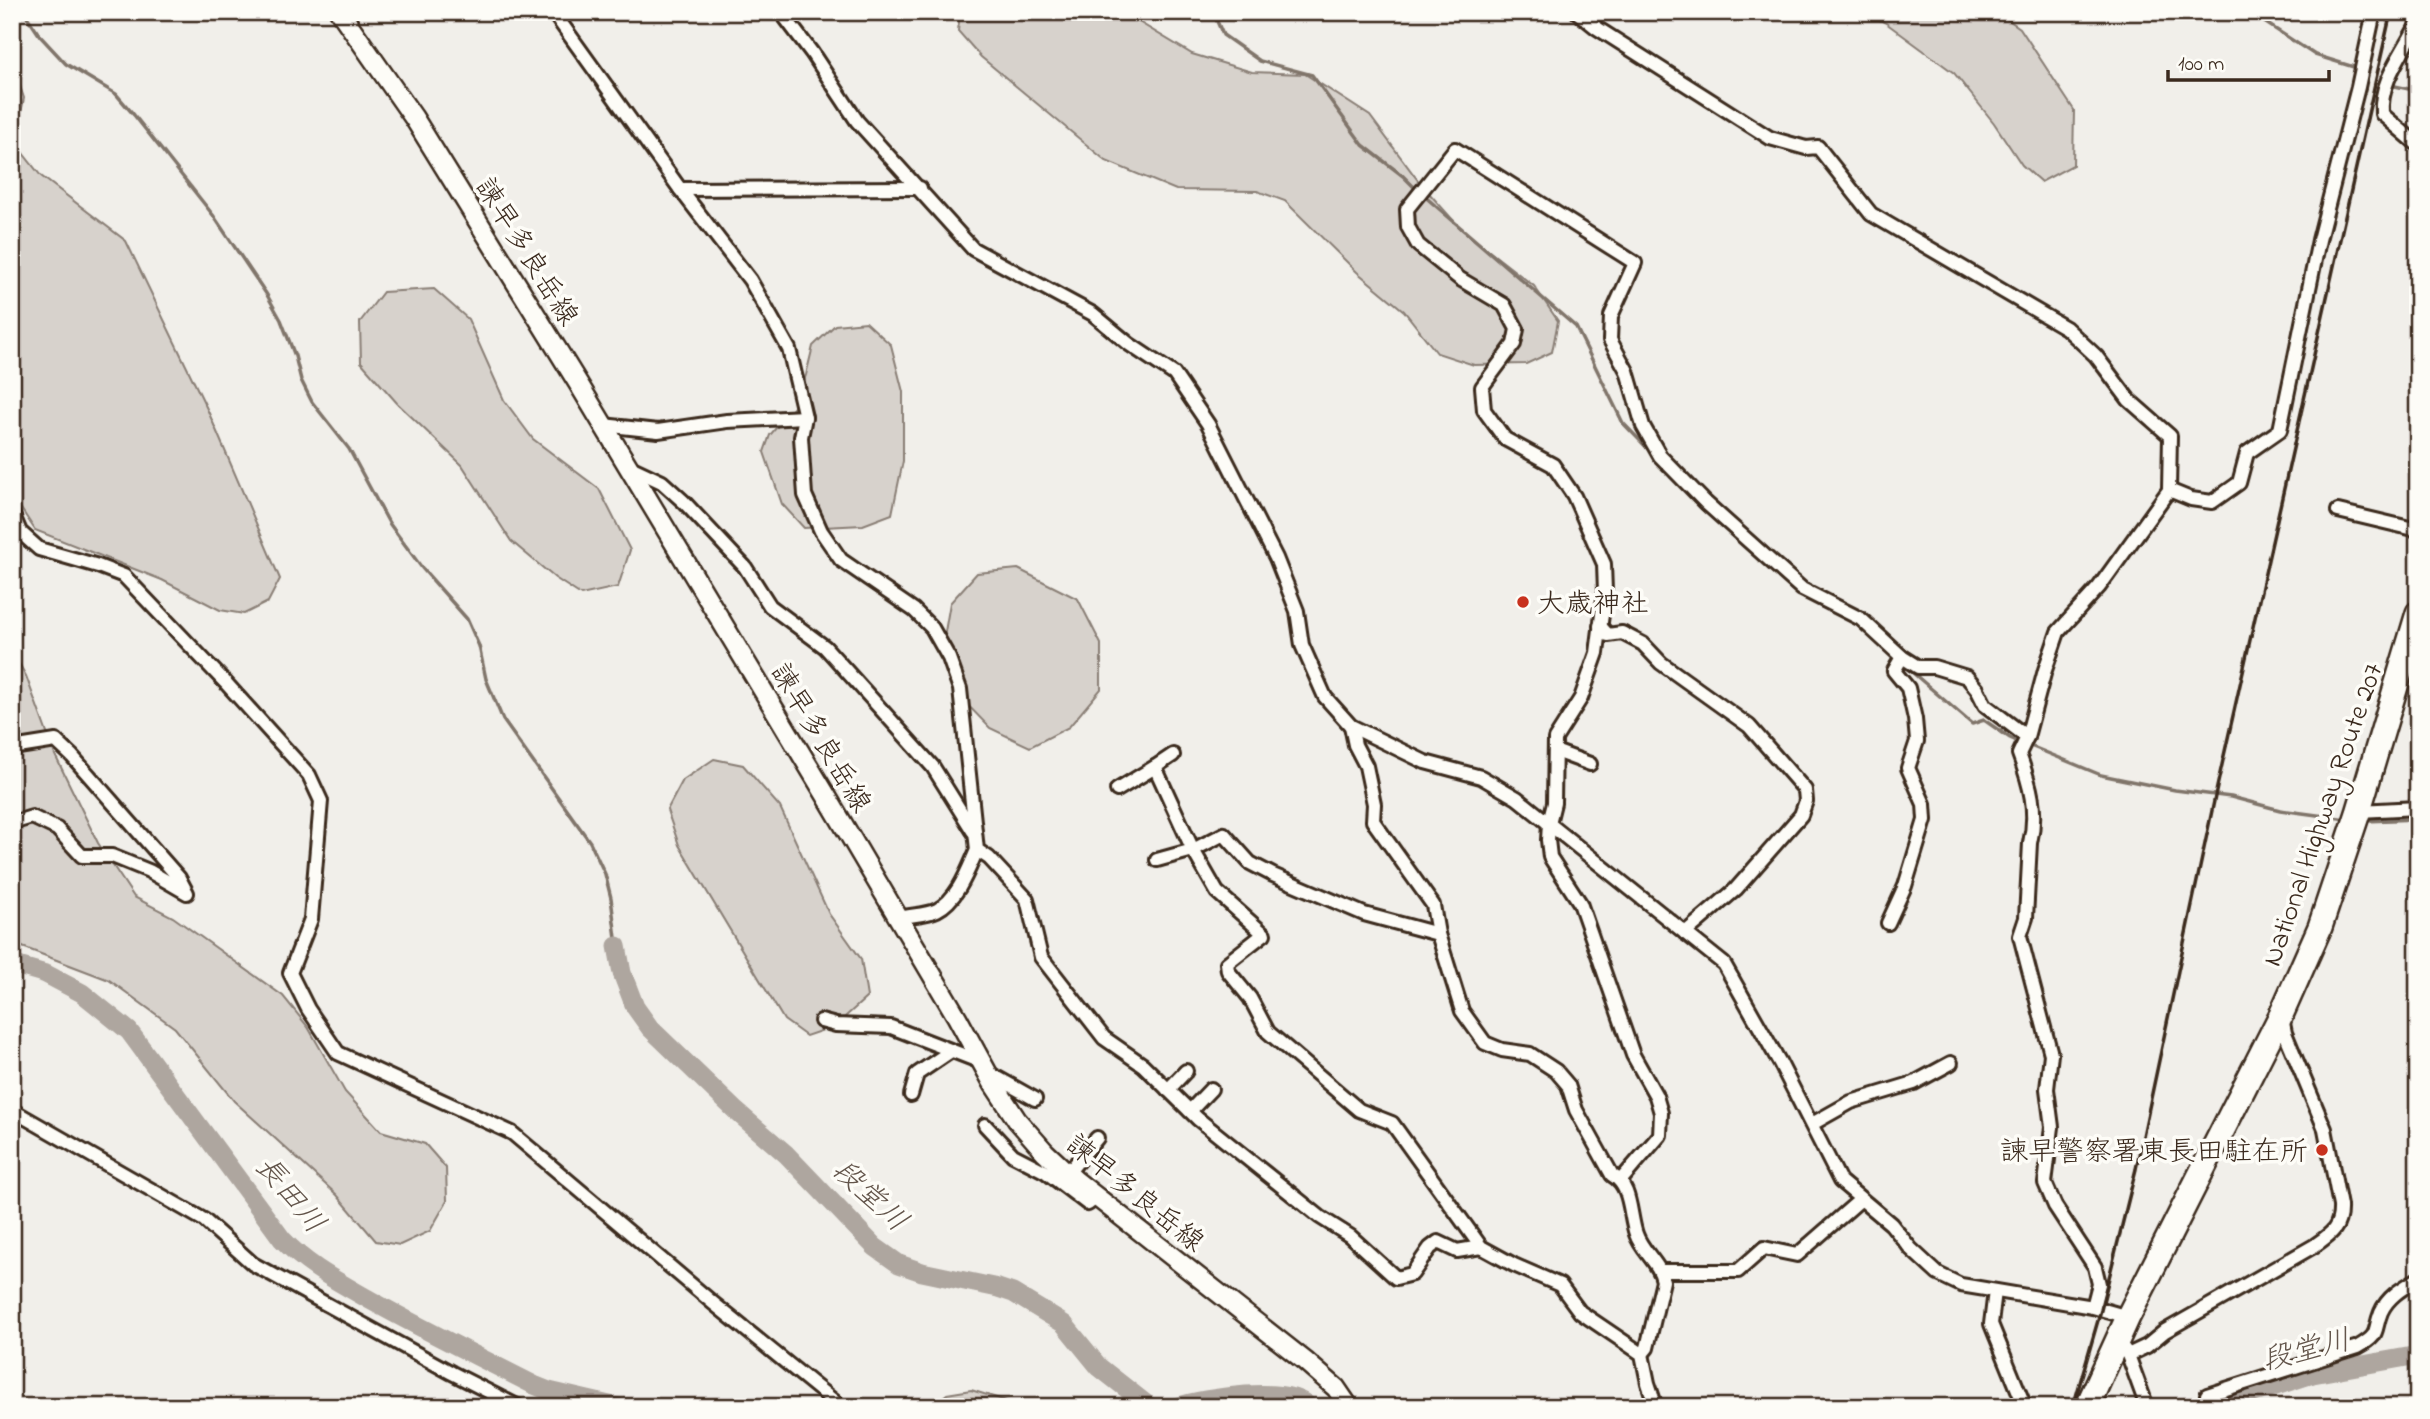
<svg xmlns="http://www.w3.org/2000/svg" width="2430" height="1419" font-family="'Indie Flower','Klee One',sans-serif">
<style>
.green{fill:#d7d2cc;stroke:#897e75;stroke-width:2}
.lines{fill:none;stroke-linecap:round;stroke-linejoin:round}
.stream{stroke:#80746b;stroke-width:3.5}
.river{stroke:#aea69f;stroke-width:19}
.street-casing{stroke:#3b2a1e;stroke-width:18}
.secondary-casing{stroke:#3b2a1e;stroke-width:23}
.highway-casing{stroke:#3b2a1e;stroke-width:28}
.street{stroke:#fdfcf7;stroke-width:12}
.secondary{stroke:#fdfcf7;stroke-width:18}
.highway{stroke:#fdfcf7;stroke-width:23}
.rail{stroke:#3b2a1e;stroke-width:3.5}
.poi-dot{fill:#c8321e;stroke:#fdfcf7;stroke-width:2.5}
.labels{text-anchor:middle;stroke-width:7;stroke-linejoin:round;paint-order:stroke}
.street-label{font-size:28px;fill:#3b2a1e;stroke:#fdfcf7}
.poi-label{font-size:28px;fill:#3b2a1e;stroke:#fdfcf7;text-anchor:start}
.water-label{font-size:30px;font-style:italic;fill:#63554b;stroke:#fdfcf7}
</style>
<rect width="100%" height="100%" fill="#f1efea"/>
<filter id="ink" filterUnits="userSpaceOnUse"><feTurbulence type="fractalNoise" baseFrequency=".0143" numOctaves="2"/><feDisplacementMap in="SourceGraphic" scale="14" xChannelSelector="R" yChannelSelector="G"/><feConvolveMatrix kernelMatrix="1 2 1 2 8 2 1 2 1" color-interpolation-filters="sRGB"/></filter>
<g filter="url(#ink)">
<g class="green">
<polygon points="960,12 1122,12 1192,54 1252,72 1305,74 1370,116 1420,183 1462,230 1534,286 1558,321 1552,352 1526,364 1474,365 1437,353 1404,311 1357,272 1285,201 1257,191 1176,190 1106,161 981,57 958,31"/>
<polygon points="1865,12 1997,12 2020,28 2074,110 2073,165 2041,182 2022,165 1994,123 1954,73 1886,23"/>
<polygon points="12,63 24,98 15,143 41,176 126,241 208,411 280,579 268,602 244,614 220,610 162,580 35,530 12,495"/>
<polygon points="434,289 468,319 504,400 533,439 599,489 630,550 618,587 581,595 555,578 511,541 462,465 397,403 361,362 360,322 383,292"/>
<polygon points="866,322 891,345 903,392 903,461 892,514 863,525 804,528 782,504 764,452 770,435 795,406 806,375 813,346 835,325"/>
<polygon points="1018,569 1078,599 1101,644 1101,689 1069,727 1030,747 990,728 957,694 942,649 950,603 977,573"/>
<polygon points="12,651 26,676 55,755 98,843 134,897 173,917 283,996 308,1027 345,1092 381,1131 425,1144 446,1168 447,1201 430,1231 400,1245 376,1241 337,1195 234,1101 175,1028 109,980 12,943"/>
<polygon points="714,759 743,765 780,807 829,914 861,959 867,997 835,1026 806,1036 784,1020 679,845 667,810 683,780"/>
<polygon points="971,1390 1026,1407 930,1407 947,1394"/>
</g>
<g class="lines">
<g class="stream">
<polyline points="24,12 40,36 66,64 116,94 134,115 213,215 267,295 281,320 295,356 301,380 312,402 349,449 389,523 422,568 467,619 479,646 486,679 503,720 590,842 605,874 611,898 617,946"/>
<polyline points="1213,12 1223,35 1260,61 1312,75 1363,145 1403,176 1417,190"/>
<polyline points="2249,12 2315,55 2357,68"/>
<polyline points="2395,86 2418,91"/>
<polyline points="1423,195 1576,327 1623,423 1654,455"/>
<polyline points="1680,484 1700,507 1729,532"/>
<polyline points="1751,551 1797,594 1825,607"/>
<polyline points="1854,622 1972,724 1984,720 2010,738 2021,743"/>
<polyline points="2028,745 2101,775 2175,790 2231,797 2280,810 2347,819"/>
<polyline points="2365,821 2418,819"/>
</g>
<g class="river">
<polyline points="617,946 622,973 635,1007 650,1028 736,1111 786,1154 875,1247 899,1264 922,1272 998,1288 1013,1293 1064,1324 1099,1367 1150,1407"/>
<path d="M12,964L46,974L82,993L129,1031L282,1239C307,1266 339,1282 370,1300C424,1330 479,1357 534,1385L549,1391L618,1407"/>
<path d="M1177,1407C1203,1398 1291,1384 1309,1407"/>
<polyline points="2211,1407 2313,1374 2418,1355"/>
</g>
<g class="street-casing">
<g id="street">
<polyline points="553,12 680,189 750,280 789,349 805,417 801,437 805,495 821,531 841,560 914,610 932,628 949,658 960,689 977,850 989,858 1027,899 1041,957 1104,1038 1143,1065 1198,1119 1320,1217 1350,1236 1396,1278 1412,1274 1430,1248 1438,1242 1457,1251 1481,1247"/>
<polyline points="781,12 812,53 857,121 973,249 1093,314 1129,344 1174,374 1208,424 1276,558 1297,611 1302,645 1325,697 1351,726 1425,762 1481,777 1517,798 1724,964 1780,1063 1840,1181 1891,1224 1911,1249 1938,1274 1961,1285 2093,1307 2128,1317"/>
<path d="M1577,12L1597,28L1770,138L1806,148L1818,147L1871,214L2066,328L2096,356L2129,400L2170,436L2169,490L2099,587L2058,632L2045,670L2027,737L2019,754C2030,784 2038,811 2030,843L2026,918L2020,936L2051,1054L2047,1089L2052,1127L2045,1183L2055,1206L2095,1267L2099,1284L2093,1307"/>
<path d="M2418,23C2404,52 2379,81 2382,114L2418,145"/>
<polyline points="680,189 920,188"/>
<polyline points="603,425 658,431 727,421 805,417"/>
<polyline points="630,467 662,482 684,502 745,567 770,606 825,647 933,767 973,831"/>
<polyline points="2169,490 2191,499 2212,502 2239,483 2247,453 2280,430 2319,240 2358,87 2374,12"/>
<polyline points="2338,511 2418,530"/>
<polyline points="12,513 20,532 39,549 98,566 124,576 225,682 309,775 321,801 311,919 290,973 308,1009 338,1053 512,1133 713,1303 841,1407"/>
<polyline points="1600,626 1608,635 1622,633 1643,644 1661,663 1749,726 1805,790 1806,801 1801,815 1736,889 1685,933"/>
<path d="M1351,726L1355,745L1366,766L1374,804L1373,821L1433,905L1438,934L1462,1011L1485,1043L1502,1050L1530,1054L1556,1071L1568,1085L1576,1110L1612,1175C1632,1186 1629,1214 1636,1234C1642,1252 1660,1263 1663,1281L1647,1348L1642,1354"/>
<polyline points="12,748 56,741 72,756 179,878 187,893 149,871 112,856 82,856 57,829 32,817 12,823"/>
<polyline points="1555,751 1590,764"/>
<polyline points="1117,790 1155,767"/>
<polyline points="2359,811 2418,808"/>
<polyline points="1157,860 1193,850 1155,767 1173,755"/>
<path d="M899,918C910,915 927,915 937,910C958,899 968,870 977,850"/>
<polyline points="1888,923 1905,886 1925,820 1924,804 1908,768 1917,741 1915,719 1908,688 1894,671 1902,657"/>
<polyline points="1438,934 1364,914 1273,875 1250,863 1224,834 1193,850 1217,892 1264,934 1227,963 1228,971 1250,998 1268,1032 1359,1110 1392,1123 1481,1247 1514,1265 1560,1285 1580,1312 1642,1354 1648,1383 1656,1407"/>
<polyline points="821,1021 836,1025 891,1027 981,1062"/>
<polyline points="987,1072 1035,1099"/>
<polyline points="1168,1090 1186,1071"/>
<polyline points="911,1095 917,1074 951,1051"/>
<polyline points="12,1110 204,1220 253,1264 452,1373 519,1407"/>
<polyline points="1190,1111 1211,1089"/>
<polyline points="1812,1124 1851,1102 1914,1083 1951,1063"/>
<polyline points="985,1125 1013,1155 1046,1172 1088,1204 1097,1197"/>
<polyline points="1068,1173 1097,1138"/>
<polyline points="1621,1180 1660,1135 1661,1113 1656,1096 1633,1055 1580,903 1550,857 1548,840 1549,823 1554,803 1555,739 1581,698 1597,653 1605,591 1604,564 1574,496 1553,465 1505,439 1484,410 1482,387 1514,344 1517,329 1504,305 1460,279 1418,245 1408,227 1407,209 1455,149 1635,263 1611,316 1610,340 1627,371 1643,426 1660,456 1706,503 1802,589 1861,619 1902,657 1918,667 1934,667 1967,677 1977,689 1985,705 2027,737"/>
<polyline points="1661,1271 1738,1271 1764,1248 1797,1255 1860,1200"/>
<polyline points="1995,1291 1991,1324 2025,1407"/>
<polyline points="2124,1349 2128,1355 2147,1407"/>
<path d="M2128,1355L2147,1346L2165,1331L2314,1246C2331,1234 2341,1228 2340,1206L2325,1129L2285,1033L2282,1018"/>
<path d="M2207,1395L2358,1347C2381,1334 2373,1332 2381,1312C2388,1296 2403,1288 2418,1279"/>
</g>
</g>
<g class="secondary-casing">
<polyline id="secondary" points="340,12 414,118 578,383 827,797 957,1017 994,1085 1017,1120 1045,1152 1075,1180 1305,1361 1336,1388 1349,1407"/>
</g>
<g class="highway-casing">
<polyline id="highway" points="2087,1407 2128,1317 2281,1015 2320,927 2358,813 2418,613"/>
</g>
<use href="#street" class="street"/>
<use href="#secondary" class="secondary"/>
<use href="#highway" class="highway"/>
<polyline class="rail" points="2073,1407 2101,1310 2136,1169 2217,787 2391,12"/>
</g>
</g>
<g class="poi-dot">
<circle cx="1523" cy="602" r="7"/>
<circle cx="2322" cy="1150" r="7"/>
</g>
<g class="labels">
<g class="street-label">
<text transform="translate(528 251) rotate(58)" y="10">諫早多良岳線</text>
<text transform="translate(822 737) rotate(59)" y="10">諫早多良岳線</text>
<text transform="translate(2321 814) rotate(-71)" y="10">National Highway Route 207</text>
<text transform="translate(1136 1192) rotate(39)" y="10">諫早多良岳線</text>
</g>
<g class="poi-label">
<text x="1537" y="612">大歳神社</text>
<text x="2308" y="1160" text-anchor="end">諫早警察署東長田駐在所</text>
</g>
<g class="water-label">
<text transform="translate(291 1194) rotate(50)" y="10">長田川</text>
<text transform="translate(871 1195) rotate(43)" y="10">段堂川</text>
<text transform="translate(2306 1349) rotate(-14)" y="10">段堂川</text>
</g>
</g>
<rect width="2430" height="1419" fill="none" stroke="#fdfcf7" stroke-width="42"/>
<rect x="21" y="21" width="2388" height="1377" fill="none" stroke="#3b2a1e" stroke-width="2.5" filter="url(#ink)"/>
<path d="M2168 70v10h161v-10" fill="none" stroke="#3b2a1e" stroke-width="3.5"/>
<text x="2178" y="70" font-size="21" fill="#3b2a1e" stroke="#fdfcf7" stroke-width="5" paint-order="stroke">100 m</text>
</svg>
